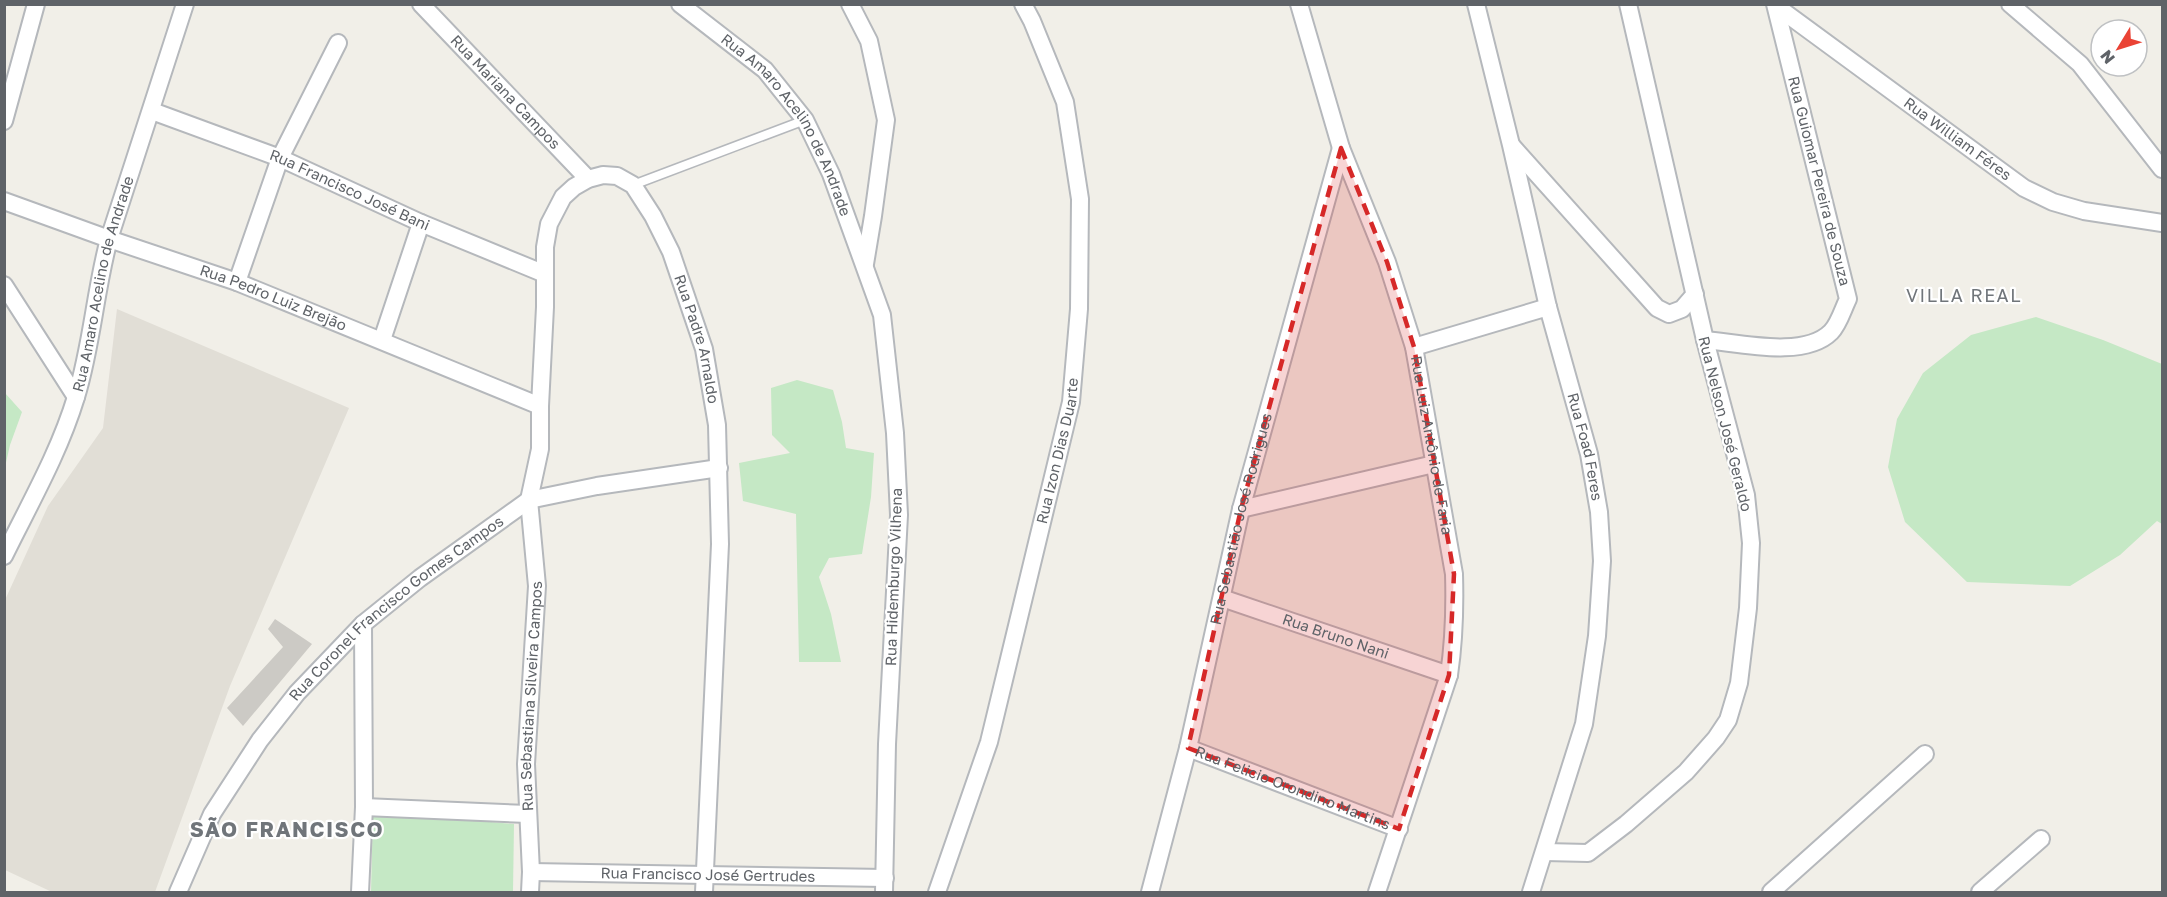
<svg xmlns="http://www.w3.org/2000/svg" width="2167" height="897" font-family="'Golos Text',sans-serif">
<style>
.education{fill:#e1ded6}
.green{fill:#c5e8c5}
.building{fill:#cccac5}
.lines{fill:none;stroke-linecap:round;stroke-linejoin:round}
.service-casing{stroke:#b5b8bc;stroke-width:11}
.minor-casing{stroke:#b5b8bc;stroke-width:20}
.service{stroke:#fff;stroke-width:8}
.minor{stroke:#fff;stroke-width:16}
.marked{fill:#d62828;fill-opacity:0.2;stroke:#d62828;stroke-width:4.5;stroke-dasharray:12 8;stroke-linejoin:round}
.labels{text-anchor:middle;stroke-width:4.5;stroke-linejoin:round;paint-order:stroke}
.street-label{font-size:15px;fill:#5f6368;stroke:#fff}
.quarter-label{font-size:18px;letter-spacing:1.5px;fill:#70757a;stroke:#fff}
.district-label{font-size:21px;font-weight:bold;letter-spacing:1.5px;fill:#70757a;stroke:#fff}
</style>
<rect width="100%" height="100%" fill="#f1efe8"/>
<polygon class="education" points="117,309 349,408 230,686 155,892 52,892 5,870 5,600 48,506 103,428"/>
<g class="green">
<polygon points="2036,317 2103,340 2162,364 2162,524 2157,521 2120,555 2070,586 1967,582 1905,522 1888,467 1897,419 1923,373 1971,335"/>
<polygon points="797,380 833,390 842,422 846,448 874,453 871,497 862,554 829,558 819,577 831,614 841,662 799,662 796,514 743,501 739,463 790,453 772,435 771,388"/>
<polygon points="5,393 22,412 10,445 5,467"/>
<polygon points="373,811 514,824 513,892 371,892"/>
</g>
<polygon class="building" points="275,619 312,644 243,726 227,708 283,647 268,629"/>
<g class="lines">
<g class="service-casing">
<polyline id="service" points="633,185 805,120"/>
</g>
<g class="minor-casing">
<g id="minor">
<path id="s1" d="M421,4L588,179"/>
<path id="s2" d="M680,4L765,70L805,120L831,174L882,315L895,433L899,515L887,744L884,892"/>
<polyline points="850,4 869,41 886,120 873,216 865,264"/>
<path id="s3" d="M1299,4L1341,148L1387,262L1414,347L1454,574C1455,608 1454,641 1449,675L1377,892"/>
<path id="s4" d="M1476,4L1511,145L1548,307L1589,454L1599,512L1602,561L1597,636L1584,724L1531,892"/>
<polyline points="2010,4 2080,64 2162,169"/>
<path id="s5" d="M1776,6L2024,188L2053,202L2084,211L2162,223"/>
<path id="s6" d="M152,111L280,158L421,223L545,274"/>
<polyline points="4,121 36,4"/>
<polyline points="1512,146 1657,308 1669,314 1682,309 1695,294"/>
<path id="s7" d="M4,201L109,239L237,282L540,406"/>
<polyline points="237,282 280,158 338,43"/>
<polyline points="4,285 76,397"/>
<polyline points="382,340 421,223"/>
<path d="M1705,340C1740,343 1804,359 1831,332C1839,324 1843,309 1848,299L1775,4"/>
<polyline points="1414,347 1548,307"/>
<polyline points="1241,509 1434,464"/>
<path id="s8" d="M4,556C30,503 59,453 76,397C92,345 95,291 109,239L185,4"/>
<path id="s9" d="M1222,598L1449,675"/>
<path id="s10" d="M1188,748L1399,829"/>
<polyline points="364,807 528,814"/>
<polyline points="1545,852 1588,853 1626,824 1686,772 1716,738 1728,720 1739,683 1748,608 1751,543 1746,495 1705,340 1628,4"/>
<path id="s11" d="M531,872L885,878"/>
<path id="s12" d="M178,892L212,814L260,740L297,693L363,624L420,578L529,500L597,486L719,468"/>
<polyline points="360,892 364,807 363,624"/>
<path id="s13" d="M530,892L531,872L526,764L537,586L529,500L540,449V406L545,307V247L549,224L563,197L574,187L588,179L603,175L617,176L633,185L653,216L671,252L704,349L717,425L720,544L704,892"/>
<path id="s14" d="M937,892L989,742L1071,402L1079,309L1080,199L1065,102L1032,21L1023,4"/>
<path id="s15" d="M1150,892L1188,748L1241,509L1341,148"/>
<polyline points="1771,892 1925,754"/>
<polyline points="1980,892 2041,839"/>
</g>
</g>
<use href="#service" class="service"/>
<use href="#minor" class="minor"/>
</g>
<path class="marked" d="M1341,148L1387,262L1414,347L1454,574L1449,675L1399,829L1188,748L1241,509Z"/>
<g class="labels">
<g class="street-label">
<text dy="5" stroke="none"><textPath href="#s1" startOffset="122">Rua Mariana Campos</textPath></text>
<text dy="5" stroke="none"><textPath href="#s2" startOffset="165">Rua Amaro Acelino de Andrade</textPath></text>
<text dy="5" stroke="none"><textPath href="#s5" startOffset="225">Rua William Féres</textPath></text>
<text transform="translate(1819 181) rotate(76)" y="5">Rua Guiomar Pereira de Souza</text>
<text dy="5" stroke="none"><textPath href="#s6" startOffset="213">Rua Francisco José Bani</textPath></text>
<text dy="5" stroke="none"><textPath href="#s8" startOffset="291">Rua Amaro Acelino de Andrade</textPath></text>
<text dy="5" stroke="none"><textPath href="#s7" startOffset="286">Rua Pedro Luiz Brejão</textPath></text>
<text dy="5" stroke="none"><textPath href="#s13" startOffset="948">Rua Padre Arnaldo</textPath></text>
<text transform="translate(1725 424) rotate(76)" y="5">Rua Nelson José Geraldo</text>
<text dy="5" stroke="none"><textPath href="#s3" startOffset="462">Rua Luiz Antônio de Faria</textPath></text>
<text dy="5" stroke="none"><textPath href="#s4" startOffset="456">Rua Foad Feres</textPath></text>
<text dy="5" stroke="none"><textPath href="#s14" startOffset="458">Rua Izon Dias Duarte</textPath></text>
<text dy="5" stroke="none"><textPath href="#s15" startOffset="384">Rua Sebastião José Rodrigues</textPath></text>
<text transform="translate(894 577) rotate(-88)" y="5">Rua Hidemburgo Vilhena</text>
<text dy="5" stroke="none"><textPath href="#s12" startOffset="364">Rua Coronel Francisco Gomes Campos</textPath></text>
<text dy="5" stroke="none"><textPath href="#s9" startOffset="120">Rua Bruno Nani</textPath></text>
<text dy="5" stroke="none"><textPath href="#s13" startOffset="196">Rua Sebastiana Silveira Campos</textPath></text>
<text dy="5" stroke="none"><textPath href="#s10" startOffset="112">Rua Felicio Orondino Martins</textPath></text>
<text dy="5" stroke="none"><textPath href="#s11" startOffset="177">Rua Francisco José Gertrudes</textPath></text>
</g>
<g class="quarter-label">
<text x="1964" y="302">VILLA REAL</text>
</g>
<g class="district-label">
<text x="287" y="837">SÃO FRANCISCO</text>
</g>
</g>
<rect width="2167" height="897" fill="none" stroke="#5f6368" stroke-width="12"/>
<g transform="translate(2119 48) rotate(232)"><circle r="28" fill="#ffffff" stroke="#bfc1c3" stroke-width="1.5"/>
<path d="M0-4.5L10 22L0 15L-10 22Z" fill="#ea4335"/>
<text y="-9" font-size="16" font-weight="bold" text-anchor="middle" fill="#5f6368">N</text>
</g>
</svg>
